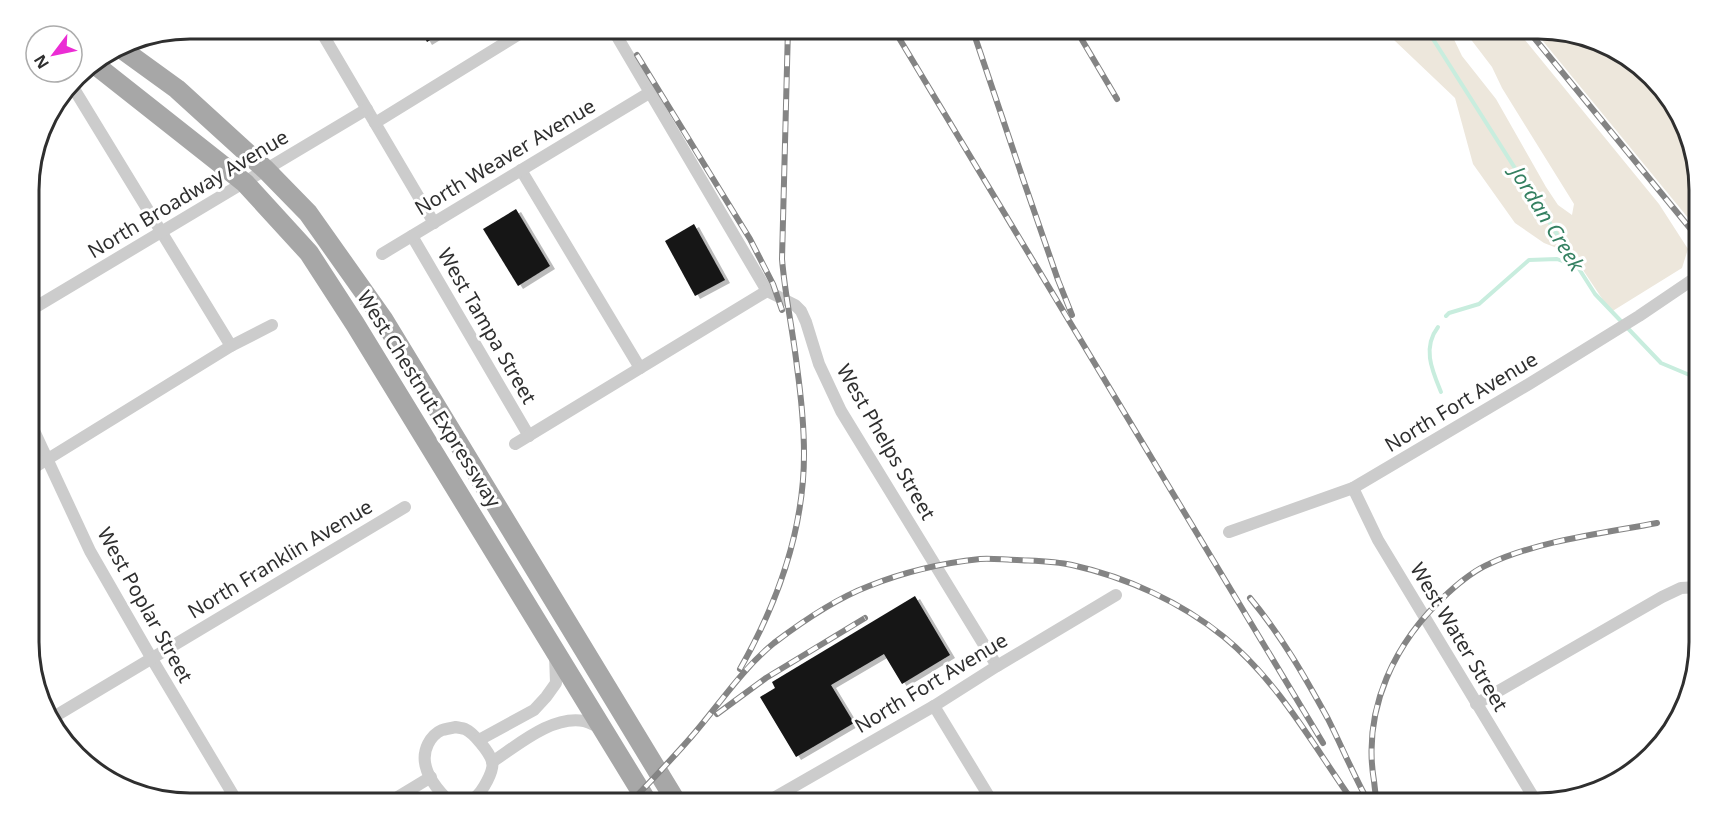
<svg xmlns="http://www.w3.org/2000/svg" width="1728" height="832" font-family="'Noto Sans',sans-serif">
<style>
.green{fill:#ede7dc}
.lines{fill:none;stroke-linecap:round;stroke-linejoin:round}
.stream{stroke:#c8edde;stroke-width:4}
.building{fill:#161616;filter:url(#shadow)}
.street{stroke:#ccc;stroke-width:12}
.primary{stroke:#a7a7a7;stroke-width:20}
.rail-casing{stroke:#848484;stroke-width:6}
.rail{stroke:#fff;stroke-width:4;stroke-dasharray:11;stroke-linecap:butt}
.labels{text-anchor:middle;stroke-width:6;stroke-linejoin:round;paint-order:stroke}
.street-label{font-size:20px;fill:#2f2f2f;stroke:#fff}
.water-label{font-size:21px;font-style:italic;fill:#348061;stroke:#fff}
.rim{fill:none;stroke:#2f2f2f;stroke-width:3}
</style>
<defs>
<filter id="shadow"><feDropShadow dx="5" dy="3" stdDeviation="0" flood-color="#0004"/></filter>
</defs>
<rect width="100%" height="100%" fill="#fff"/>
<g class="green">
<polygon points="1386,29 1449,29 1462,56 1496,99 1546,187 1558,205 1572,215 1574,204 1502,88 1492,67 1463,29 1516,29 1659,204 1688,249 1682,268 1611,312 1583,270 1562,250 1544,243 1515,223 1473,164 1455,98 1394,40"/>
<polygon points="1533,29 1609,45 1666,92 1698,169 1698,230"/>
</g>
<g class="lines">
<g class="stream">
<polyline points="1426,28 1595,294 1661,363 1699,379"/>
<polyline points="1446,316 1449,313 1479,304 1529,260 1557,259 1575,266"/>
<path d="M1438,327C1422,348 1432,370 1441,392"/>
</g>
</g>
<g class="building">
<polygon points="419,28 450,28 427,42"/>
<polygon points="516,209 550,266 518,286 483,229"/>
<polygon points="694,224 725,280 695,296 665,241"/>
<polygon points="915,596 950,655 902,684 884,654 831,685 854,723 796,757 760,697 775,688 772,682"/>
</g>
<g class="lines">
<g class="street">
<polyline points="201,28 203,32"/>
<polyline points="319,28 434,223"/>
<polyline points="612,28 767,291 795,305 801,311 806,322 819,364 841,411 997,666"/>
<polyline points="71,84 231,346"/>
<polyline points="375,123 529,28"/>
<polyline points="521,170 640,368"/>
<polyline points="412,236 529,436"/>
<polyline points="382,254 649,93"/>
<polyline points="29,311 367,109"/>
<polyline points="29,420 90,551 152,659 238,803"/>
<polyline points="515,444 767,291"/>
<polyline points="30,470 231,346 272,325"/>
<polyline points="1353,488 1378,540 1537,803"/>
<polyline points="1229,532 1353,488 1529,384 1639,316 1698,276"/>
<polyline points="1476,704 1662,597 1681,588 1699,587"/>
<polyline points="934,706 993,803"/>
<polyline points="52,718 405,507"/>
<path d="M456,727C459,728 462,728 465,729C474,733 489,752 492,761C495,770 482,793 474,798C468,802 458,802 451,803C435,788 417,766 428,744C431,738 435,733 442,730C446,729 451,728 456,727Z"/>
<polyline points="479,740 534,710 546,697 556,683 555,654"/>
<path d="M492,762C518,745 552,715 584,721C589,722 596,726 601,728"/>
<polyline points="388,803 431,777"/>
<polyline points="765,803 934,706 997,666 1116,595"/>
</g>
<g class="primary">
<polyline points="119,47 177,89 266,170 308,213 383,319 677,803"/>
<polyline points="93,63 245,183 309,253 355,324 648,803"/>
</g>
<g class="rail-casing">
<g id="rail">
<polyline points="893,28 1323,743"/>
<polyline points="972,28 1023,179 1058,280 1072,315"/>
<polyline points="1075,28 1117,99"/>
<polyline points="1526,28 1698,238"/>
<polyline points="637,55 750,239 773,284 782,310"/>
<path d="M1250,598C1281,635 1305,677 1328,719C1342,747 1354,776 1369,803"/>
<path d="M740,669C777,604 804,530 804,454C804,425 801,396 797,367C793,331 785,296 782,259L788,28"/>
<polyline points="717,714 766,678 865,618"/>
<path d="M630,803C651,781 672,759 692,736C719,705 742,669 774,643C803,621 835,599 869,586C904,572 942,563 980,559C992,558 1005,560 1017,560C1035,561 1054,561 1072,565C1126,577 1181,602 1224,637C1279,682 1314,747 1354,803"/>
<path d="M1378,803C1375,796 1375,788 1374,781C1362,709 1395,641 1448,593C1460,582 1473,571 1489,564C1537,541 1604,533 1657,523"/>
</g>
</g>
<use href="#rail" class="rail"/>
</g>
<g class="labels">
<g class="street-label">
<text transform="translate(505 157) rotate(-31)" y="7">North Weaver Avenue</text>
<text transform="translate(188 194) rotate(-31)" y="7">North Broadway Avenue</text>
<text transform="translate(487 326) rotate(60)" y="7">West Tampa Street</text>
<text transform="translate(429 399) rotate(58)" y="7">West Chestnut Expressway</text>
<text transform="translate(1461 402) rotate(-31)" y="7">North Fort Avenue</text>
<text transform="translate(886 442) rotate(60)" y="7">West Phelps Street</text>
<text transform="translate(280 559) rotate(-31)" y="7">North Franklin Avenue</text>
<text transform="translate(145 605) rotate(61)" y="7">West Poplar Street</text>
<text transform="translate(1459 637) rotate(59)" y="7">West Water Street</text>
<text transform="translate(931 683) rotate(-31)" y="7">North Fort Avenue</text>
</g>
<g class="water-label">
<text transform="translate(1547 219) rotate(58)" y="7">Jordan Creek</text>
</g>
</g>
<path d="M0 0H1728V832H0ZM190 39H1538A151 151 0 0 1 1689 190V642A151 151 0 0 1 1538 793H190A151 151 0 0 1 39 642V190A151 151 0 0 1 190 39Z" fill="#fff" fill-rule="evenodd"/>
<path class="rim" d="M190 39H1538A151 151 0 0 1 1689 190V642A151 151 0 0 1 1538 793H190A151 151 0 0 1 39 642V190A151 151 0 0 1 190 39Z"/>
<g transform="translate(54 54) rotate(238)"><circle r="28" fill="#ffffff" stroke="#acacac" stroke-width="1.5"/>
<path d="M0-4.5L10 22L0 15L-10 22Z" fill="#eb2cd4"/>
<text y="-9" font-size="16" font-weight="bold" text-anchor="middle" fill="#2f2f2f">N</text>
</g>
</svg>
